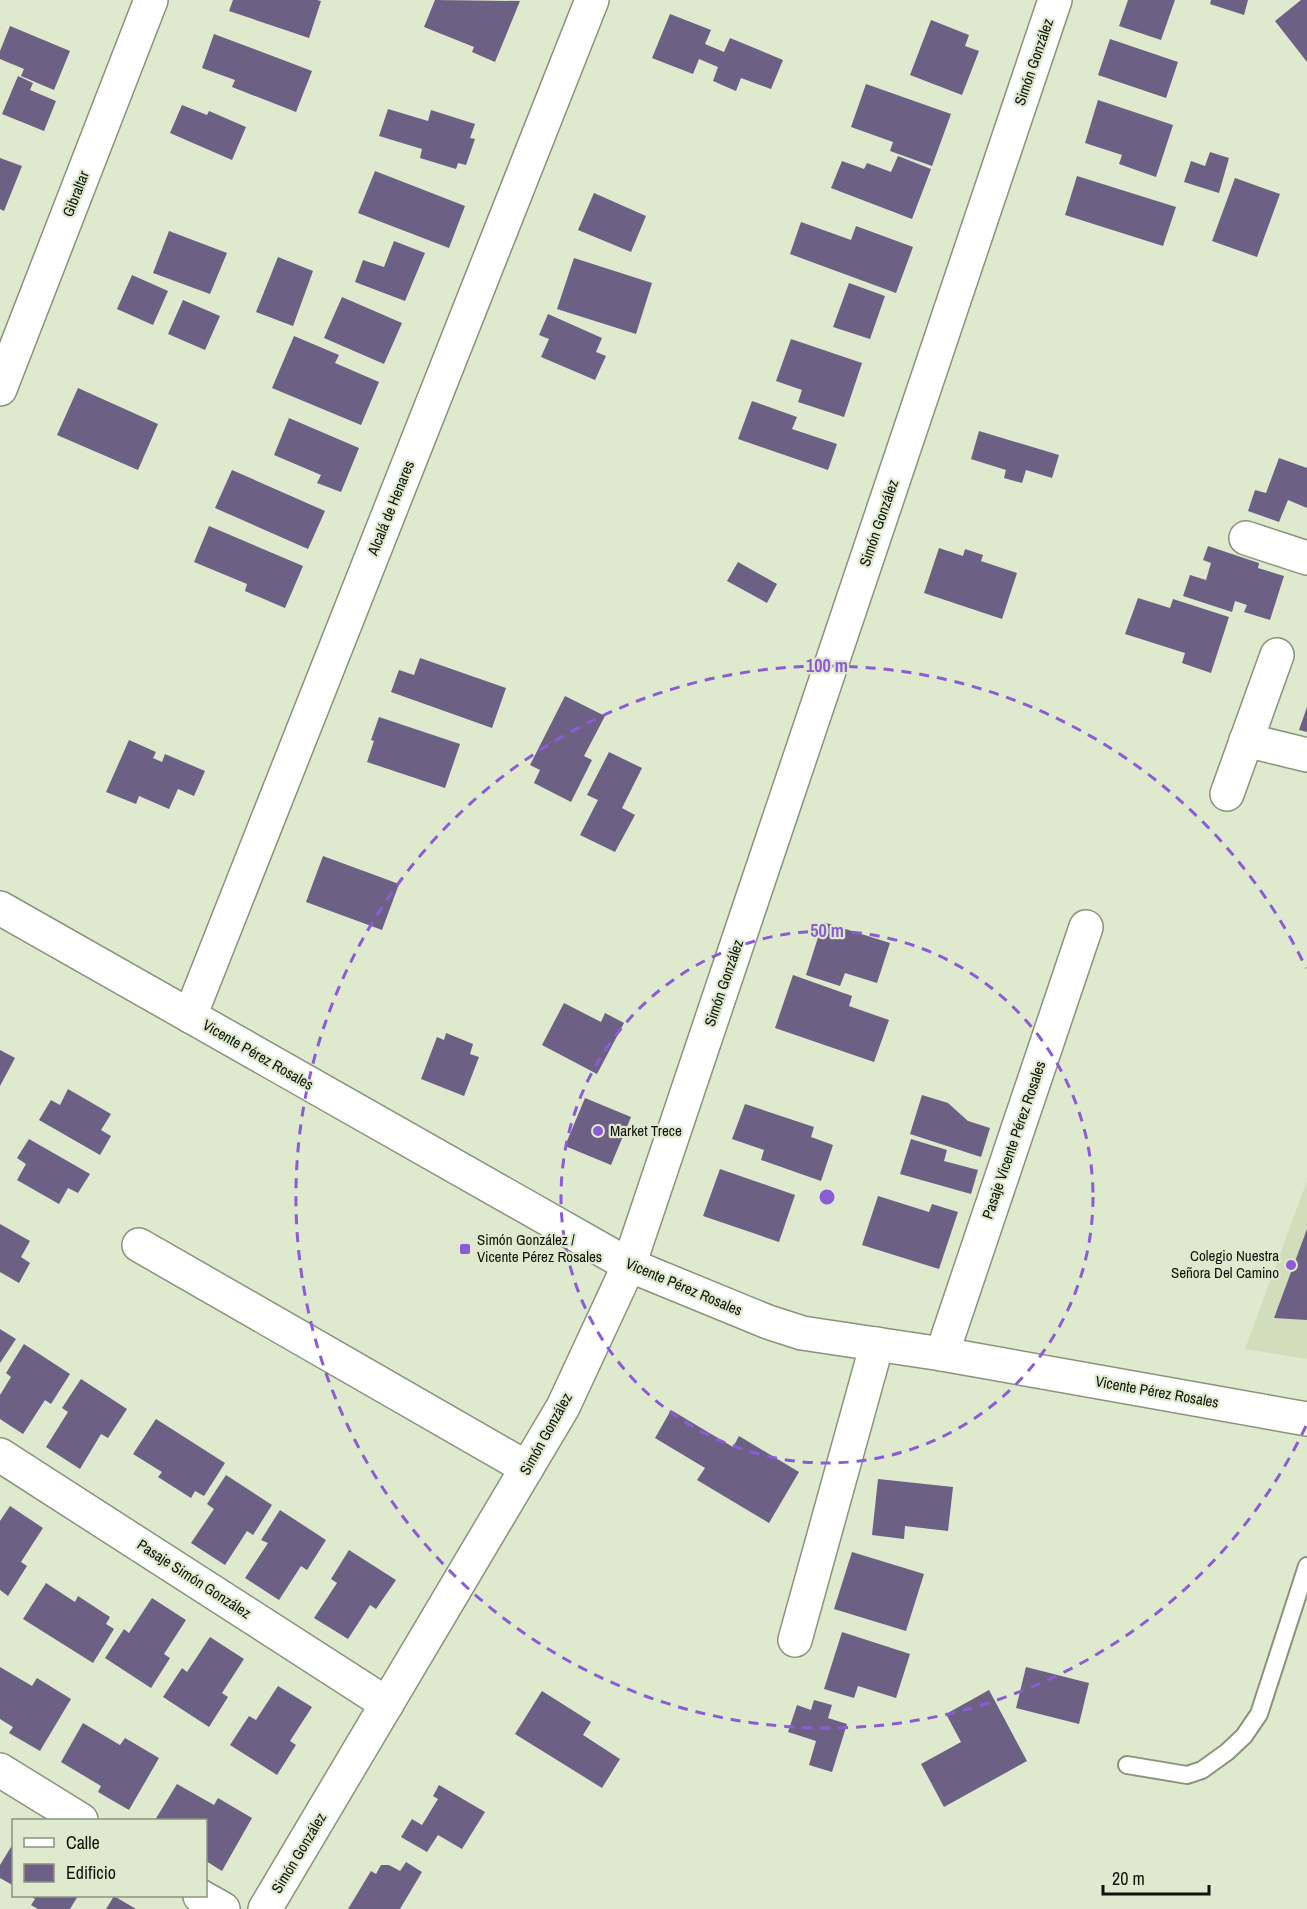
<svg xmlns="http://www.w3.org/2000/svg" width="1307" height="1909" font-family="'Archivo Narrow',sans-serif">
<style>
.built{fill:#d0debc}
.building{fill:#6c6184}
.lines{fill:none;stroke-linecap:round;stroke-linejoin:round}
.service-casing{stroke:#89937a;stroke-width:20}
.minor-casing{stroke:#89937a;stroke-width:36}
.tertiary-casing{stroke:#89937a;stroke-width:36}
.service{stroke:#fff;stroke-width:16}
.minor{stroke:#fff;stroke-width:33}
.tertiary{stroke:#fff;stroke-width:33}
.ring{fill:none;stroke:#8b5cd5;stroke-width:3;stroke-dasharray:10 8}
.poi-dot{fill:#8b5cd5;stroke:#dee9ce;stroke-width:2}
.labels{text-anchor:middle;stroke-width:4.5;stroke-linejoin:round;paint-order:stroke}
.street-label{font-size:15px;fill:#0f130a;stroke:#dee9ce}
.poi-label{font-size:15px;fill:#0f130a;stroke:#dee9ce;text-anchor:start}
.centre{fill:#8b5cd5;stroke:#dee9ce;stroke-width:3}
.ring-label{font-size:18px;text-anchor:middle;font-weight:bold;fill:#8b5cd5;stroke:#dee9ce;stroke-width:4.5;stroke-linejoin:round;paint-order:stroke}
</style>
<rect width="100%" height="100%" fill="#dee9ce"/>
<polygon class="built" points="1307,1181 1307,1359 1245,1349"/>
<g class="building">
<polygon points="233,0 317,0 321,1 309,38 229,11"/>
<polygon points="435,0 520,1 495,62 472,52 474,47 424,27"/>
<polygon points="1128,0 1175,0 1161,40 1119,26"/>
<polygon points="1211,0 1248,0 1244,15 1210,4"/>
<polygon points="1301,0 1307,0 1307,62 1275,21"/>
<polygon points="670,14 711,30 705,44 724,52 730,38 783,60 771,89 741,78 736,91 713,81 718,67 699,59 693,74 652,58"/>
<polygon points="931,20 969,35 965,46 979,51 962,95 910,75"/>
<polygon points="10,26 70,51 54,90 21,76 24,69 0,59 0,51"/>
<polygon points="214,34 312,71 296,112 232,87 235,80 202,68"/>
<polygon points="1110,39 1178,62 1166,98 1098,75"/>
<polygon points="18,76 33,83 30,90 56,101 44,131 2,114"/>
<polygon points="866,84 951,114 932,166 890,151 893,142 851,127"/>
<polygon points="1098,100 1173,125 1156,177 1119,164 1122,155 1085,143"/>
<polygon points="182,105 207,115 209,111 246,127 232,160 170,133"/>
<polygon points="388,109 428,121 431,110 475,124 470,138 475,139 466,165 458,163 456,169 420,158 422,149 379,136"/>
<polygon points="1210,152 1229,158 1219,193 1184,182 1191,161 1205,166"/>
<polygon points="898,156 931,169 912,219 831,188 842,161 864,169 867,163 891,172"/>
<polygon points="0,158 22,166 4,211 0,209"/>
<polygon points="375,171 465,206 449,248 358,213"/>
<polygon points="1077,176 1176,207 1163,246 1065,215"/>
<polygon points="1235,178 1280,194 1257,257 1212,241"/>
<polygon points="594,193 646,216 631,252 578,230"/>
<polygon points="801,222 851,240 856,226 913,247 896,293 790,254"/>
<polygon points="169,231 227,253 210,294 153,273"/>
<polygon points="394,241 425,253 405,301 355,282 363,260 384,267"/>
<polygon points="278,257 313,271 293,326 256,312"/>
<polygon points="574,258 652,283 636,334 557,309"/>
<polygon points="132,275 168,291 153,325 117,309"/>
<polygon points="849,283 885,296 870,339 833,327"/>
<polygon points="342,297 402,323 384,364 324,338"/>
<polygon points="183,300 220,316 205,350 168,334"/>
<polygon points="548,314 602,338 596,352 606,356 595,380 541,357 549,339 539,335"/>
<polygon points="294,336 339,355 335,363 379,382 361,425 272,388"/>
<polygon points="791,339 862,363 844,417 798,402 802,390 776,381"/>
<polygon points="78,388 158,424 138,470 57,435"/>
<polygon points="752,401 797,417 792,429 837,444 828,470 738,439"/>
<polygon points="289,418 359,448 341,492 317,483 321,475 274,455"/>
<polygon points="979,431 1059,455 1052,478 1026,470 1022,483 1004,478 1006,470 971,459"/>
<polygon points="1279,458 1307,468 1307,508 1288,500 1279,522 1248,511 1255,490 1266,493"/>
<polygon points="232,470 325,511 308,549 215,508"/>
<polygon points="209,526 303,566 285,608 245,591 247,584 194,562"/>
<polygon points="1208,546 1259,563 1258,568 1284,576 1270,620 1244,612 1247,605 1235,601 1232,612 1183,596 1190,575 1206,580 1211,563 1203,560"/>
<polygon points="939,548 963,556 965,549 983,555 981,561 1017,573 1002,619 924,593"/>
<polygon points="738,562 777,584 767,603 727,581"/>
<polygon points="1138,598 1170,608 1173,599 1229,617 1211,673 1182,663 1185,653 1125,634"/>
<polygon points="420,658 506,688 492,728 391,692 399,670 414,675"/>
<polygon points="565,696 605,716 584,756 592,760 571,802 534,783 540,770 530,765"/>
<polygon points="1307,707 1307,732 1299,730"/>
<polygon points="379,717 460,744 445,788 367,762 374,741 371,740"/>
<polygon points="129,740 156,752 153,758 162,762 165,754 205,771 194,796 178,789 169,809 139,796 136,804 106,792"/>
<polygon points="609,752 642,768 622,808 635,815 615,852 580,835 598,800 587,795"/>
<polygon points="323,856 399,884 382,930 306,902"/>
<polygon points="823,922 890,943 877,983 845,973 840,986 806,975"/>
<polygon points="793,975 852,996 849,1006 889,1020 874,1062 775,1028"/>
<polygon points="564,1003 601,1022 605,1013 624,1023 597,1074 542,1045"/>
<polygon points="446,1033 473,1044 470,1054 479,1057 464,1096 421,1079 437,1037 444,1040"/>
<polygon points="0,1050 15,1058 0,1086"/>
<polygon points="68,1089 111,1114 101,1130 111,1136 100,1155 39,1120 51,1100 60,1105"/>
<polygon points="922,1095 948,1103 968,1121 990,1128 981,1157 910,1134"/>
<polygon points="585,1098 631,1117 611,1165 565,1146"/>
<polygon points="745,1104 814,1127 811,1137 833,1145 821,1181 761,1160 764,1150 732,1139"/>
<polygon points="29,1139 90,1174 78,1193 68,1188 59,1204 17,1180 26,1164 17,1158"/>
<polygon points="911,1139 947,1150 944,1161 978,1170 971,1194 900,1174"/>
<polygon points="720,1169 795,1195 779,1242 703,1216"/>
<polygon points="878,1196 929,1212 932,1204 958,1212 939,1269 862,1245"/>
<polygon points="0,1224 30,1241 21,1257 30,1263 19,1283 0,1272"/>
<polygon points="1307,1229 1307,1320 1274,1318"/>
<polygon points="0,1329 16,1339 0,1363"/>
<polygon points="24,1344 70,1374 51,1404 45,1400 23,1434 0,1419 0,1395 11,1377 6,1373"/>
<polygon points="81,1379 127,1409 108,1438 101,1434 80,1469 46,1447 68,1412 62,1408"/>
<polygon points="671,1410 733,1447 739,1436 799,1472 769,1523 697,1480 705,1468 655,1438"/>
<polygon points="156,1419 225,1463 204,1496 195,1491 191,1498 158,1477 162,1472 133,1454"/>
<polygon points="226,1475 272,1505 253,1535 247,1531 225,1565 191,1543 214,1509 207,1504"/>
<polygon points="878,1479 953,1487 948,1531 905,1526 904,1539 872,1535"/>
<polygon points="10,1506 43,1528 21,1562 27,1566 8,1596 0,1590 0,1521"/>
<polygon points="280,1510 326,1540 307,1570 301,1566 279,1600 245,1578 268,1543 261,1540"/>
<polygon points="349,1550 396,1580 376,1609 370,1605 348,1639 314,1618 337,1583 331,1579"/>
<polygon points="852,1552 924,1574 906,1631 834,1609"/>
<polygon points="46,1583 75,1602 78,1596 110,1617 106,1624 114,1629 93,1663 23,1619"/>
<polygon points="152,1598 186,1620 164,1654 170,1658 151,1688 105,1658 124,1629 129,1633"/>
<polygon points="842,1632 910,1654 896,1698 858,1686 854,1698 824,1689"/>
<polygon points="210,1637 244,1659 222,1693 228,1697 209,1727 163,1697 182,1668 187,1672"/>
<polygon points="0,1667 32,1686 37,1678 71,1699 40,1751 9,1733 13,1727 0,1719"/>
<polygon points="1026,1667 1089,1683 1079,1724 1016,1708"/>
<polygon points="278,1686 312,1707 290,1741 296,1745 277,1775 230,1745 249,1716 256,1720"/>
<polygon points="989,1690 1027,1761 944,1807 921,1764 961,1742 946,1714"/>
<polygon points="542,1691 591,1722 583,1735 620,1759 602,1788 515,1734"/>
<polygon points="814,1700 832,1705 828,1718 847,1724 832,1772 809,1765 816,1741 788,1732 797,1705 811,1710"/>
<polygon points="83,1723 120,1745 125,1738 159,1758 129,1810 98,1792 101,1786 61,1762"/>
<polygon points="177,1784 214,1805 218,1798 252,1818 222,1871 206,1861 206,1820 155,1820"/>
<polygon points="439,1785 485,1812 462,1849 438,1835 427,1852 401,1837 412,1819 422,1825 438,1799 433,1796"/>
<polygon points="14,1842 14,1886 0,1878 0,1865"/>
<polygon points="406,1862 422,1872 400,1909 348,1909 371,1871 376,1874 381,1865 389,1865 400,1871"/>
<polygon points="30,1896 78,1896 70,1909 38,1909 31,1905 35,1899"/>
<polygon points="114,1896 136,1909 106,1909"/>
</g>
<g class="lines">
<g class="service-casing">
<polyline id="service" points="1127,1765 1187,1775 1202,1770 1227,1752 1244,1736 1259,1714 1307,1566"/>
</g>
<g class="minor-casing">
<g id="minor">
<polyline points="0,389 151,0"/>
<polyline points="1246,538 1307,558"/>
<polyline points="1246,740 1307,755"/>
<polyline points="1227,794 1277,655"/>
<polyline points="190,1016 592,0"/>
<polyline points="139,1245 527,1468"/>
<polyline points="942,1354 1086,927"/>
<polyline points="0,1455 387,1704"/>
<polyline points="795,1640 877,1344"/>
<polyline points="0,1770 81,1820"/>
<polyline points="200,1896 223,1909"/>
<polyline points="265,1909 563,1407 629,1265 1055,0"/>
</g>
</g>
<g class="tertiary-casing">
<polyline id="tertiary" points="0,908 629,1265 768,1322 802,1333 942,1354 1307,1419"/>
</g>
<use href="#service" class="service"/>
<use href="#minor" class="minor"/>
<use href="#tertiary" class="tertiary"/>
</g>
<g class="ring">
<circle cx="827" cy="1197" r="266"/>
<path d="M1306 1426A531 531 0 1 1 1306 968"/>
</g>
<g class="poi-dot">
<circle cx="598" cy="1131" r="6"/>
<rect x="459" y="1243" width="12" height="12" rx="3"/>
<circle cx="1291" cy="1265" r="6"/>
</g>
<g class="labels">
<g class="street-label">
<text transform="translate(1034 62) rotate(-71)" y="5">Simón González</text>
<text transform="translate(76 194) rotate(-69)" y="5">Gibraltar</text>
<text transform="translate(391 508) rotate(-68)" y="5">Alcalá de Henares</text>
<text transform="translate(879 523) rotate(-71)" y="5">Simón González</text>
<text transform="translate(724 983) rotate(-71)" y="5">Simón González</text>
<text transform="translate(258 1055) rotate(30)" y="5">Vicente Pérez Rosales</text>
<text transform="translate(1014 1140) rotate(-71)" y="5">Pasaje Vicente Pérez Rosales</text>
<text transform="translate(684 1287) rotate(23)" y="5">Vicente Pérez Rosales</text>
<text transform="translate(1157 1392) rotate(10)" y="5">Vicente Pérez Rosales</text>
<text transform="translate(546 1434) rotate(-61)" y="5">Simón González</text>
<text transform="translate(194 1579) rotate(33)" y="5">Pasaje Simón González</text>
<text transform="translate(299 1853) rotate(-59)" y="5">Simón González</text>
</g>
<g class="poi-label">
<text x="610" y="1136">Market Trece</text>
<text x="477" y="1245">Simón González /<tspan x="477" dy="17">Vicente Pérez Rosales</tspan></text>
<text x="1279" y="1261" text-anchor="end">Colegio Nuestra<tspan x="1279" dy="17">Señora Del Camino</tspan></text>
</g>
</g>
<circle cx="827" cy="1197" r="9" class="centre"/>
<g class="ring-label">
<text x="827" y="672">100 m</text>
<text x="827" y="937">50 m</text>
</g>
<rect x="12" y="1819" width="195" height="78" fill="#dee9ce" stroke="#8b9380" stroke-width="1.5"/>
<rect x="24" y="1838" width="30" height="9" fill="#ffffff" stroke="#8b9380" stroke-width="1.5"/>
<text x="66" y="1849" font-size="18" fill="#0f130a">Calle</text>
<rect x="24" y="1864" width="30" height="18" fill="#6c6184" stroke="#8b9380" stroke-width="1.5"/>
<text x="66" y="1879" font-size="18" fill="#0f130a">Edificio</text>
<path d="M1103 1885v9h106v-9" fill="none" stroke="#0f130a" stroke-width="3"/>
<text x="1112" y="1885" font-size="18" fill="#0f130a" stroke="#dee9ce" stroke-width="4.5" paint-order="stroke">20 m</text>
</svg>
